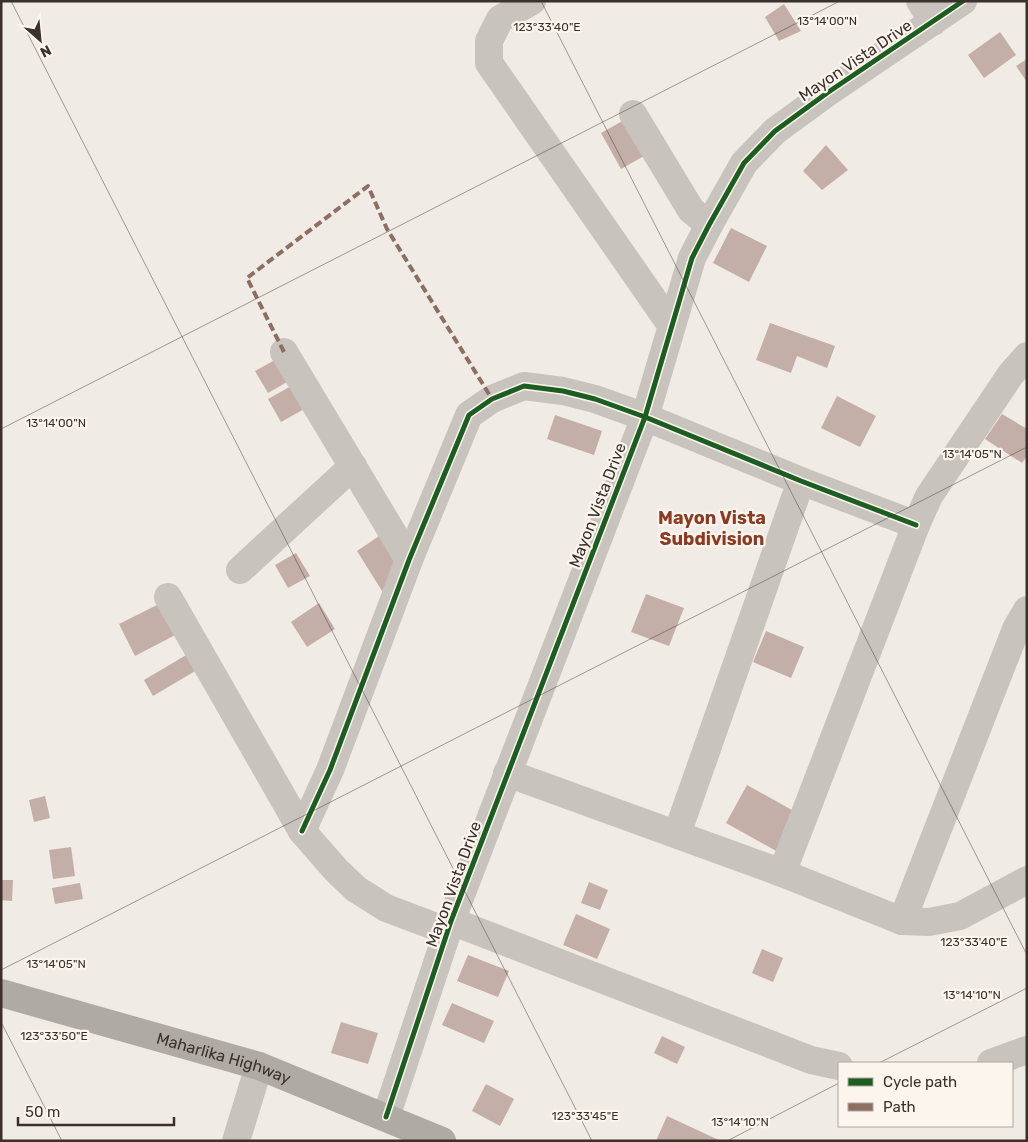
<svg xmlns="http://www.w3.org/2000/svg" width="1028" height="1142" font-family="Rubik,sans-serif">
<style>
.building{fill:#c3afa7}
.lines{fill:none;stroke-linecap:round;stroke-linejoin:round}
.minor{stroke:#c9c3be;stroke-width:28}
.highway{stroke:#afaaa4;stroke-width:28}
.quiet{stroke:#8d6e63;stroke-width:4;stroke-dasharray:8 4;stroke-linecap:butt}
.cycleway-casing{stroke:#fbf5ee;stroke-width:8}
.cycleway{stroke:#1b5e20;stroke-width:5}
.ticks{fill:none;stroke:#3b302b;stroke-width:1;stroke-opacity:0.45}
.labels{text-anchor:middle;stroke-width:4.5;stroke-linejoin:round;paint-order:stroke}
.street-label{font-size:16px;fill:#3b302b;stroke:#fbf5ee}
.neighbourhood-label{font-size:18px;font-weight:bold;fill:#8c3b22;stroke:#fbf5ee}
.ticks-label{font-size:12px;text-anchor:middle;fill:#3b302b;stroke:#fbf5ee;stroke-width:4.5;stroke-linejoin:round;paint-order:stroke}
</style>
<rect width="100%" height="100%" fill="#f0ebe5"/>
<g class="building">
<polygon points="784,4 801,31 779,41 765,17"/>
<polygon points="1000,32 1016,55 984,78 968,55"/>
<polygon points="1027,59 1027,82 1016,66"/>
<polygon points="626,119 646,155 621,169 601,133"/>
<polygon points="826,145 848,170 822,190 803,171"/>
<polygon points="731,228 767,246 749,282 713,263"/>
<polygon points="770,323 835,346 827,368 797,356 791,373 756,360"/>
<polygon points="275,360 287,382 268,393 255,371"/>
<polygon points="293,385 306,408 281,422 268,399"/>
<polygon points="837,396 876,416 860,447 821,428"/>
<polygon points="1002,414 1027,429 1027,456 1022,463 985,439"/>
<polygon points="555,415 602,431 594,455 547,439"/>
<polygon points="388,530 399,552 384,594 357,551"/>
<polygon points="296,553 310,576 288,588 275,565"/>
<polygon points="646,594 684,608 669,646 631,632"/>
<polygon points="165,601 181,632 135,656 119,624"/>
<polygon points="319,603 335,629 307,647 291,622"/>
<polygon points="766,631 804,647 791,678 753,662"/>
<polygon points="193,651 202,667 153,696 144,680"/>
<polygon points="747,785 799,814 778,852 726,823"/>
<polygon points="45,796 50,818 34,822 29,800"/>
<polygon points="71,847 75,876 53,879 49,850"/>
<polygon points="1,880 13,880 12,901 1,900"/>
<polygon points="589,882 608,890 600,910 581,903"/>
<polygon points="80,883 83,899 55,904 52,888"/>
<polygon points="576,914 610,929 597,959 563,945"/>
<polygon points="762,949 783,958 773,982 752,973"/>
<polygon points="468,955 509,971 498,997 457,981"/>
<polygon points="452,1003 494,1021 484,1043 442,1025"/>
<polygon points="341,1022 378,1033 368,1064 331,1053"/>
<polygon points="662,1036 685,1047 677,1064 654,1053"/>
<polygon points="486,1084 514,1099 500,1126 472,1111"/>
<polygon points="667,1116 721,1141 656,1141"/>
</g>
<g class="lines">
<g class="minor">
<polyline points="532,1 500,19 489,41 489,63 671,325"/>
<polyline points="920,1 933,22"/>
<polyline points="633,114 691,210 709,225"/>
<polyline points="284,352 409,560"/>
<polyline points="240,570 353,466"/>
<polyline points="168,597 302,831 336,870 356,889 386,908 447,931"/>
<polyline points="507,773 782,873 902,921 929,922 960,916 1027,880"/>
<polyline points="302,831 330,770 409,560 469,415 492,399 524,386 563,391 595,399 645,417 801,481 916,525"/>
<polyline points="677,834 801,481"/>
<polyline points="782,873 916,525 929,496 1011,374 1027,356"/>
<polyline points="451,921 811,1060 839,1066"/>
<polyline points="902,921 1016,629 1027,610"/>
<polyline points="991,1063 1027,1050"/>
<polyline points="386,1117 451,921 645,417 692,258 709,225 744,163 775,131 827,93 963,1"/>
<polyline points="236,1141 259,1066"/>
</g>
<path class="highway" id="s1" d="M1,993L259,1066L442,1141"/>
<polyline class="quiet" points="284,352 247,278 368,186 387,229 492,399"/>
<g class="cycleway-casing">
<g id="cycleway">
<polyline points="302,831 330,770 409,560 469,415 492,399 524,386 563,391 595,399 645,417 801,481 916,525"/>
<polyline points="386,1117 451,921 645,417 692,258 709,225 744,163 775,131 827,93 963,1"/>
</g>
</g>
<use href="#cycleway" class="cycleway"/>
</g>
<path class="ticks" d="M11,1L592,1141M541,1L1027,955M1,429L840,1M1,970L1027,447M1,1022L62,1141M879,1063L1027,988M727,1141L839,1083"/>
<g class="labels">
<g class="street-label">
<text transform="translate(855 60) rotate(-34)" y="6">Mayon Vista Drive</text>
<text transform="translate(597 505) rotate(-69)" y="6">Mayon Vista Drive</text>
<text transform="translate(453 884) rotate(-70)" y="6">Mayon Vista Drive</text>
<text dy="6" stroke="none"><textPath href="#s1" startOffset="232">Maharlika Highway</textPath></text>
</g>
<g class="neighbourhood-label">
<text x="712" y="524">Mayon Vista<tspan x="712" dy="21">Subdivision</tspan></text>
</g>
</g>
<g class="ticks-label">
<text x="827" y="25">13°14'00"N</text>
<text x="547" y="31">123°33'40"E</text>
<text x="56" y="427">13°14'00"N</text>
<text x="972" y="458">13°14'05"N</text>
<text x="974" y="946">123°33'40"E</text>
<text x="56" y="968">13°14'05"N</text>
<text x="972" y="999">13°14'10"N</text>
<text x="54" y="1040">123°33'50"E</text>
<text x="585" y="1120">123°33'45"E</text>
<text x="740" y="1126">13°14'10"N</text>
</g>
<rect width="1028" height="1142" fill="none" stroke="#3b302b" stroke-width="5"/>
<rect x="838" y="1062" width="175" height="65" fill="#fbf5ee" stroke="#aea6a0"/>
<rect x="848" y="1078" width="25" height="8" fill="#1b5e20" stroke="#aea6a0"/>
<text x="883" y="1087" font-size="15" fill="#3b302b">Cycle path</text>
<rect x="848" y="1103" width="25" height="8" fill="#8d6e63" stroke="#aea6a0"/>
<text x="883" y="1112" font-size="15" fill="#3b302b">Path</text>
<g transform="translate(40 40) rotate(153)" stroke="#fbf5ee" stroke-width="4" paint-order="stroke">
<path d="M0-4L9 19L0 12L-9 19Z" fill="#3b302b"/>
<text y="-8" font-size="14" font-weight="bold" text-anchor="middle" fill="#3b302b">N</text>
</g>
<path d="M18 1117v8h156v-8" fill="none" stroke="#3b302b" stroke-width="2.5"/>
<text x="25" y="1117" font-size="15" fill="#3b302b" stroke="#fbf5ee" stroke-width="4" paint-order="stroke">50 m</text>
</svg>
